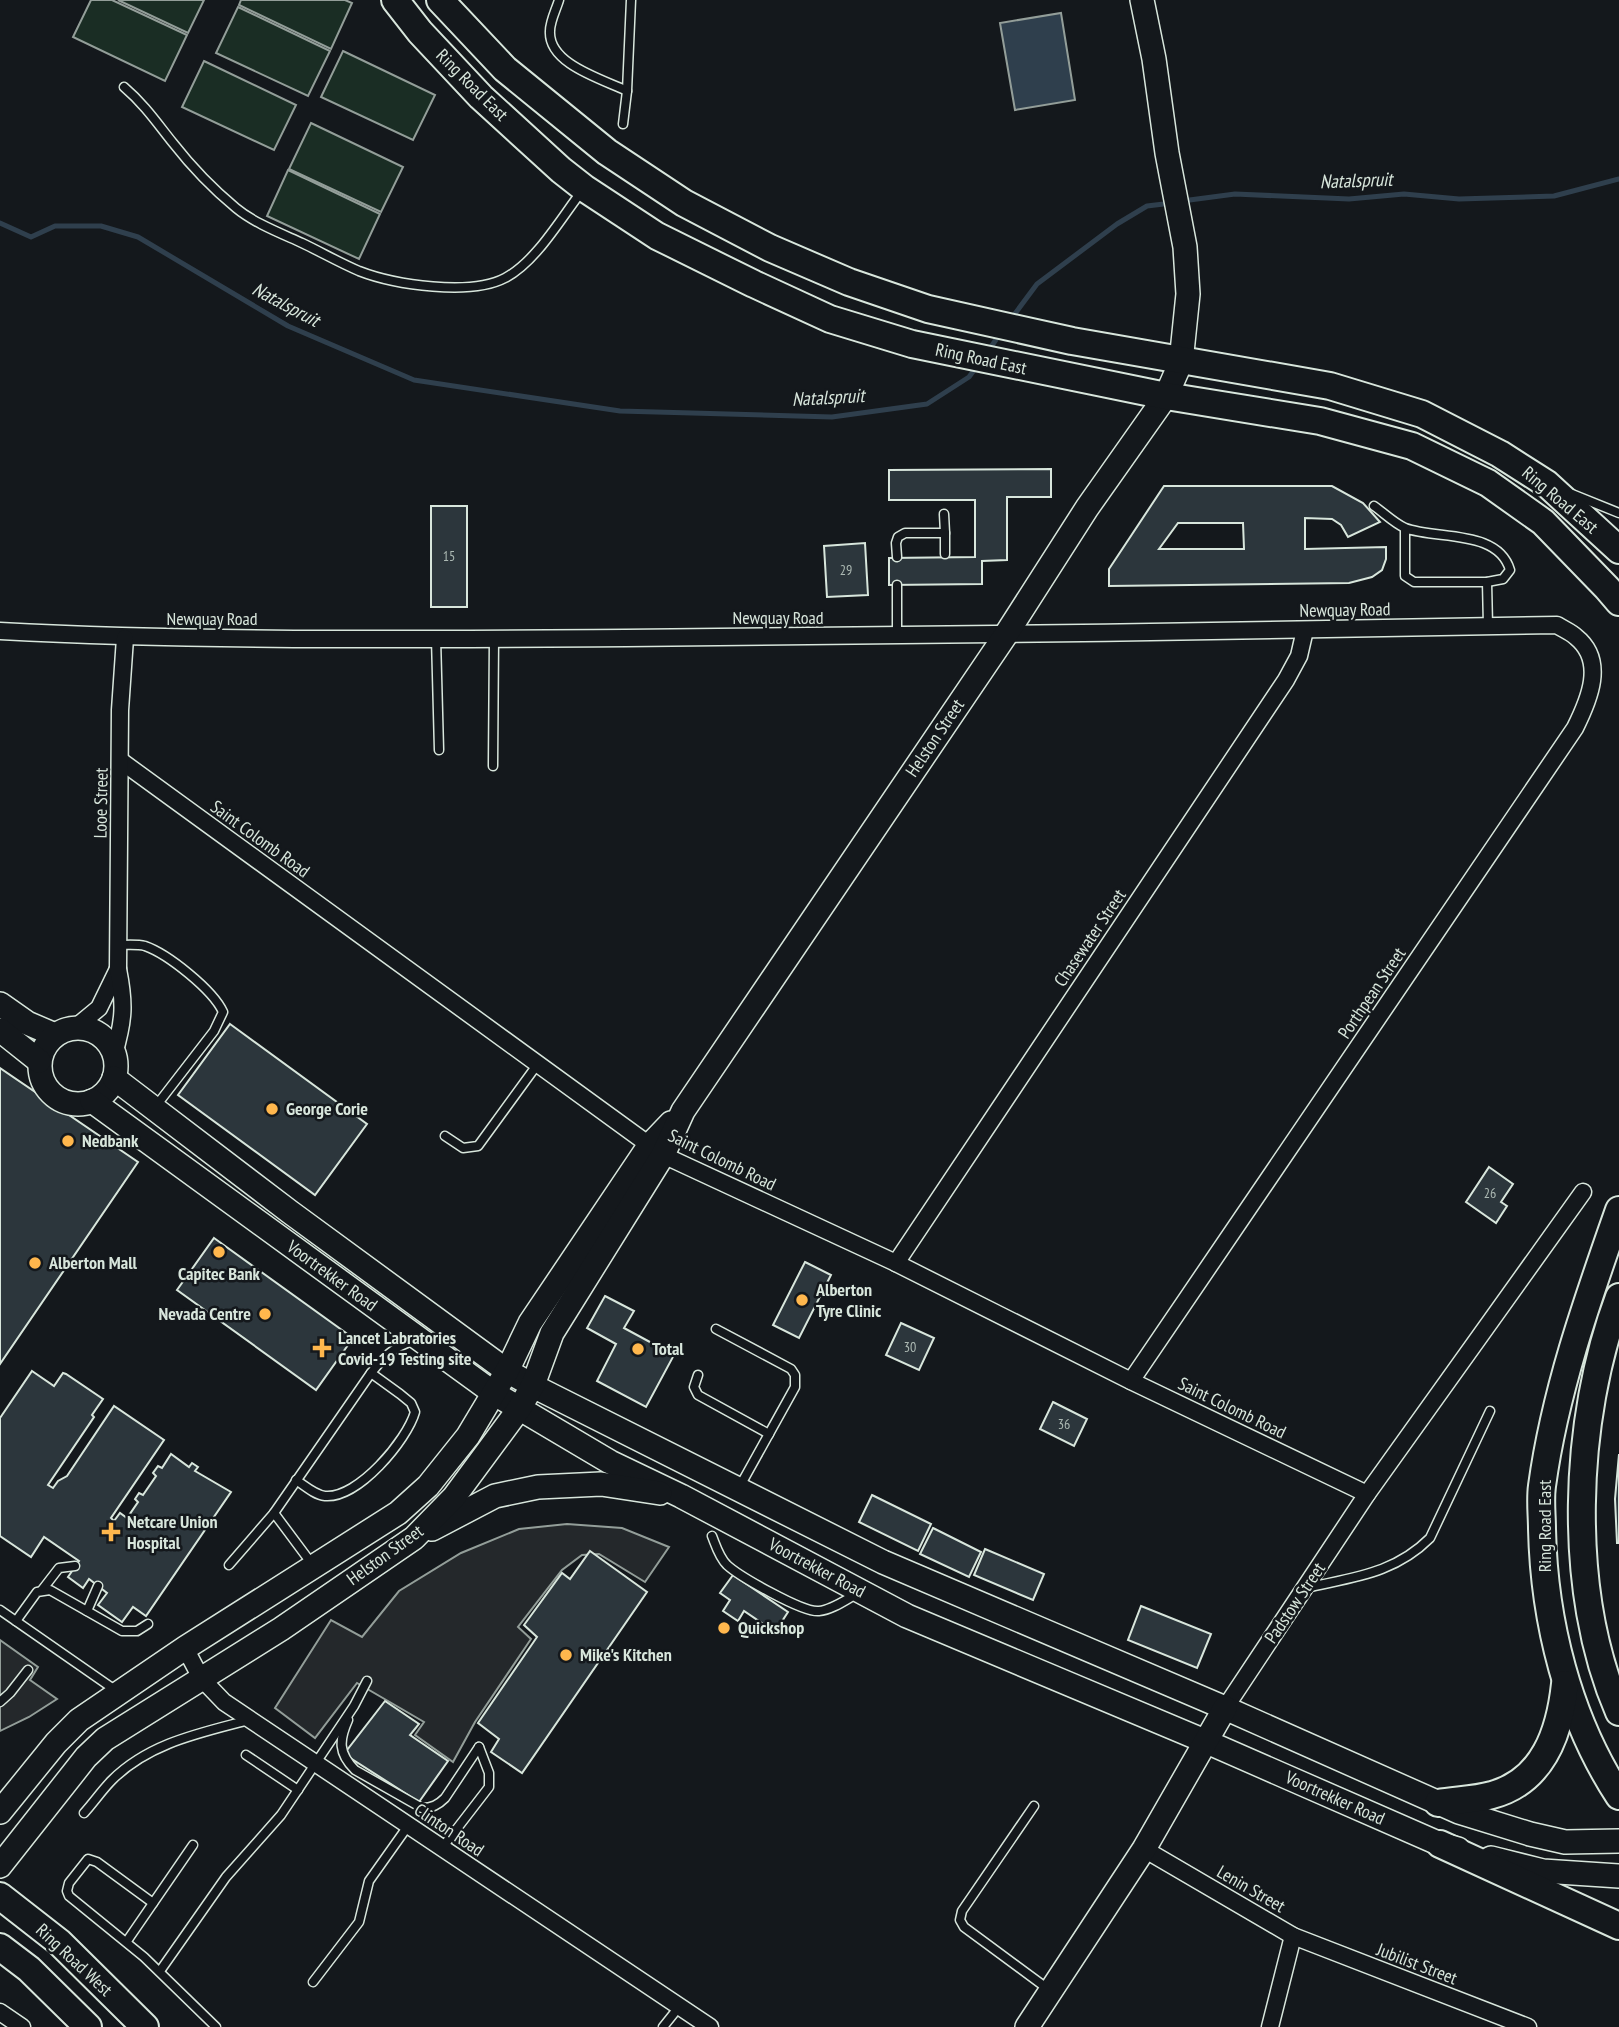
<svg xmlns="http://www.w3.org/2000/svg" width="1619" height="2027" font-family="'PT Sans Narrow',sans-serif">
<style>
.green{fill:#1a2d24;stroke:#939e99;stroke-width:2}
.parking{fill:#24282b;stroke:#939e99;stroke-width:2}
.water{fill:#2f3f4d;stroke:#939e99;stroke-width:2}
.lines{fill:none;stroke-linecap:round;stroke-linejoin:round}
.stream{stroke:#2f3f4d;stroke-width:5}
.building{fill:#2c363c;stroke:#d8e6dc;stroke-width:2;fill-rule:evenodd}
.lane-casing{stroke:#d8e6dc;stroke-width:11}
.street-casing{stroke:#d8e6dc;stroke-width:19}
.secondary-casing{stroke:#d8e6dc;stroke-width:26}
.primary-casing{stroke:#d8e6dc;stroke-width:30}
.lane{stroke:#14181c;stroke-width:8}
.street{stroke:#14181c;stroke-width:16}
.secondary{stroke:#14181c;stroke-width:23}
.primary{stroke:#14181c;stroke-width:26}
.poi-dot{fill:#ffb74d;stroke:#14181c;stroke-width:2.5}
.labels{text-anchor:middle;stroke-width:5;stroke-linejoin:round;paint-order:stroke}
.number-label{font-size:14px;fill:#adbab4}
.street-label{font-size:18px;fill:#d8e6dc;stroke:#14181c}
.poi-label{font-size:18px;font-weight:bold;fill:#d8e6dc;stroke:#14181c;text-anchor:start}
.water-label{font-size:19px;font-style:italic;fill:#d8e6dc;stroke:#14181c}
</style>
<rect width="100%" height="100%" fill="#14181c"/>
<g class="green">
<polygon points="91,0 112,0 187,35 165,81 73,37"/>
<polygon points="118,0 204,0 188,33"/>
<polygon points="241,0 345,0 352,3 331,49 239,5"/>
<polygon points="238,7 330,51 308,96 216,53"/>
<polygon points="343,51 435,95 413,140 321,97"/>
<polygon points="204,61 296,105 274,150 182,107"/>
<polygon points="311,123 403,167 381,212 289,169"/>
<polygon points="288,170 380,214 359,259 267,216"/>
</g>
<g class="parking">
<polygon points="567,1524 622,1528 669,1547 645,1582 599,1554 582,1555 562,1570 518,1627 531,1639 475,1722 453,1762 415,1735 424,1722 357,1683 315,1738 275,1708 331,1620 362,1637 399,1591 461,1553 519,1529"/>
<polygon points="0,1640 38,1667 30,1680 57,1699 29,1717 0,1731"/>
</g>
<polygon class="water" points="1061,13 1075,100 1015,110 1000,23"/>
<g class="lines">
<g class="stream">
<polyline points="1182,201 1235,194 1349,199 1404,194 1459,199 1554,196 1619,179"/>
<polyline points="0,223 31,237 55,226 101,226 138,237 288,326 414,380 620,411 832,417 927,404 969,377 977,366"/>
<polyline points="1011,319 1037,284 1117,224 1147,206 1172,203"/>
<polyline points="989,350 1001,332"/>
</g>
</g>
<g class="building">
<polygon points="1051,469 1051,497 1007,497 1007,560 982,561 982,584 889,585 889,558 975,557 975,500 889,500 889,470"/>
<path d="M1164,486H1332L1363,503L1380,522L1348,537L1341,525L1332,519L1305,518V549L1386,547V559L1382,570L1372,577L1349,583L1109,586V569ZM1178,523H1243L1244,549H1159Z"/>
<rect x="431" y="506" width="36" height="101"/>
<polygon points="865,543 868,595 827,597 824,546"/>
<polygon points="230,1024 367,1124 315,1195 178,1095"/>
<polygon points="0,1068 138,1162 0,1364"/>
<polygon points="1489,1167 1513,1184 1501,1202 1507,1206 1496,1223 1466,1202"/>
<polygon points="214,1238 353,1338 316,1390 177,1290"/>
<polygon points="805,1262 831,1275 799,1338 773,1325"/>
<polygon points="605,1296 634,1311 624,1328 674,1355 646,1407 597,1381 616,1344 587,1328"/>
<polygon points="901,1323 934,1338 919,1370 886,1355"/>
<polygon points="32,1371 54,1386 63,1373 66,1374 103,1399 92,1415 94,1417 48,1485 53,1488 58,1481 67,1476 114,1406 164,1440 111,1518 114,1521 120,1513 127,1518 138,1502 135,1499 139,1493 143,1495 156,1476 153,1473 158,1466 162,1468 171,1454 189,1467 192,1463 198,1467 195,1471 231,1492 146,1616 133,1607 122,1622 98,1605 107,1593 89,1579 83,1588 68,1577 79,1561 44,1537 31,1557 0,1536 0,1418"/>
<polygon points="1053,1402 1087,1419 1074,1446 1040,1429"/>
<polygon points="1619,1454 1619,1543 1617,1543 1615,1499"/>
<polygon points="872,1495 931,1524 918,1551 859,1522"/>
<polygon points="933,1528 981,1552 969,1577 920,1554"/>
<polygon points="985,1549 1044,1574 1033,1600 974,1575"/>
<polygon points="590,1551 647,1592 522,1773 491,1752 499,1739 478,1723 537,1637 524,1625 562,1573 570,1579"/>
<polygon points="733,1575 788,1612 775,1632 744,1611 738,1621 723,1611 730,1600 720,1593"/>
<polygon points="1141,1606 1211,1634 1197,1668 1128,1640"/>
<polygon points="385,1701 419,1724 410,1735 448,1761 419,1802 344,1754"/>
</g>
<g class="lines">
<g class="lane-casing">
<g id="lane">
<path d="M559,0C556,10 550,21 550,31C548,64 602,79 627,91"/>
<path d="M124,87C144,104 157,123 173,143C191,166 213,189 236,208C254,223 280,233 302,243C321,252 340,263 359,271C395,285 471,296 505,278C536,262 561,218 582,191"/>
<polyline points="623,124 627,91 631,0"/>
<polyline points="1572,494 1619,513"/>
<path d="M1374,506C1384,513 1394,523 1405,528C1437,540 1498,529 1510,570L1503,579L1487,582H1414L1405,576V528"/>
<polyline points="944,514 945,533"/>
<polyline points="897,557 896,543 898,537 905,533 945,533 945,554"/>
<polyline points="1487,582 1488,626"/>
<polyline points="897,585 897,636"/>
<polyline points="436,638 439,750"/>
<polyline points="493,766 494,638"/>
<path d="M118,945C127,945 137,944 145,946C168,954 213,990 223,1012L214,1031L156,1106"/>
<polyline points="445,1136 463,1148 478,1146 537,1065"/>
<polyline points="716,1329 791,1369 795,1375 795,1387 740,1486"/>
<polyline points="698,1375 694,1387 698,1395 769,1434"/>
<path d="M296,1480C305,1486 315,1495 325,1496C358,1499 407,1440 415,1412L411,1403L400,1394L371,1373"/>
<path d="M274,1513L371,1373C384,1357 393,1347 413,1341"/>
<path d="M712,1536C716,1546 719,1557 727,1565C739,1576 803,1613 819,1611C832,1610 847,1599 858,1593"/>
<polyline points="229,1565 274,1513 312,1564"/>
<path d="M1306,1588C1353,1577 1394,1574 1430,1538L1490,1411"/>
<polyline points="42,1590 59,1568 75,1566"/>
<polyline points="0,1610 118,1692"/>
<polyline points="87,1611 98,1586"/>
<polyline points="16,1621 37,1592 50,1590 122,1631 137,1631 148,1624"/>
<polyline points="0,1702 10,1693 28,1670"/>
<path d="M348,1720C339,1740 338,1753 355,1770L422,1808C432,1808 438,1805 445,1798L479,1747"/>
<polyline points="246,1755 298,1790"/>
<polyline points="1034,1806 962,1911 960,1920 964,1927 1048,1989"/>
<path d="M84,1813C94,1802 102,1790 112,1780C149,1743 200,1733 249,1720"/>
<polyline points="442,1848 489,1787 489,1773 479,1747"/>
<polyline points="153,1903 97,1862 88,1859 69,1883 67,1891 69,1896 144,1957 216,2027"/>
<polyline points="127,1941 193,1845"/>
<polyline points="160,1971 226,1877 281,1815 354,1706 367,1681"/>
<polyline points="313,1982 359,1922 369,1881 408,1826"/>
<polyline points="663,2027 679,2007"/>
</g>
</g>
<g class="street-casing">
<g id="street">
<path d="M0,631C208,642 417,639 626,638C936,636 1247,631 1557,625C1563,629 1571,632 1576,637C1606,661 1589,700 1575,728L1131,1381"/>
<polyline points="121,761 663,1155 896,1263 1131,1381 1367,1494"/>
<polyline points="76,1027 99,1008 118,969"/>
<path d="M114,1054C124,1020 125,1004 118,969L120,710L125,638"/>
<polyline points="896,1263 1286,680 1299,656 1305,630"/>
<polyline points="185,1648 201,1678 224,1702 710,2027"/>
<polyline points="1225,1708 1367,1494 1583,1192"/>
<polyline points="1144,1849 1293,1936 1528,2027"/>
<polyline points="0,2012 22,2027"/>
<polyline points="1270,2027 1293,1936"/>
</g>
</g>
<g class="secondary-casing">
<g id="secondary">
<polyline points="0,1004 27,1023 55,1035"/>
<circle cx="78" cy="1066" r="38"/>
<polyline points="0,1030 39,1061"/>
<polyline points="114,1078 290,1212 507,1371 543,1391 883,1562 1225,1708 1459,1812 1530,1834 1565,1842 1619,1841"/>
<polyline points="92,1101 495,1394 610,1462 681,1496 907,1616 1207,1742 1440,1844 1458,1849"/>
<polyline points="432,1529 495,1496 538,1487 601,1484 660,1493"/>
<polyline points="0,1812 56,1743 79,1720 185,1648 398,1513 428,1486 468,1436 507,1371 530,1323 649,1146 671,1123"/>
<polyline points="1491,1858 1543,1871 1619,1876"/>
<polyline points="0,1866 86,1757 105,1739 281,1629 414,1538 454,1497 519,1409 533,1385 552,1333 663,1155 683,1111 1005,636 1087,508 1166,396 1181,362 1188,294 1185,247 1167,153 1154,59 1142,0"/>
<polyline points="1027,2027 1144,1849 1225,1708"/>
</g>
</g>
<g class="primary-casing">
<g id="primary">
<polyline points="395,0 420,32 481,97 561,170 584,188 657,236 754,284 830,319 912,344 1166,396 1320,421 1412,446 1488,483 1543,522 1607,588 1619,602"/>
<polyline points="440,0 505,69 607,152 684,203 770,248 849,282 928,309 1072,341 1330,386 1422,414 1500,454 1547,484 1619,550"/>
<path d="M1619,1210C1587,1301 1555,1391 1542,1486C1540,1500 1542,1515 1542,1529C1544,1621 1568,1718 1619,1796"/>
<path d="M1619,1297C1573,1419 1566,1591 1619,1712"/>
<path d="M1438,1803C1456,1800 1475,1800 1492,1795C1544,1781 1560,1731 1565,1684"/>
<polyline points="1440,1844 1619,1926"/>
<polyline points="0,1896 59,1942 145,2027"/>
<polyline points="0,1947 29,1969 88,2027"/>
</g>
</g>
<use href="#lane" class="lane"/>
<use href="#street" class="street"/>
<use href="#secondary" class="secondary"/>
<use href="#primary" class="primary"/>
</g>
<g class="poi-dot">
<circle cx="272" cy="1109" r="7"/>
<circle cx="68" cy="1141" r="7"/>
<circle cx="219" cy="1252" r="7"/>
<circle cx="35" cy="1263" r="7"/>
<circle cx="802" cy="1300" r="7"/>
<circle cx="265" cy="1314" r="7"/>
<path d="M318.5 1337.5h7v7h7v7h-7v7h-7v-7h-7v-7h7z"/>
<circle cx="638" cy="1349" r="7"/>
<path d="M107.5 1521.5h7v7h7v7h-7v7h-7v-7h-7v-7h7z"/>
<circle cx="724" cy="1628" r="7"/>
<circle cx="566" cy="1655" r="7"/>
</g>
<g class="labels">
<g class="number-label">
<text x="449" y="561">15</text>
<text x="846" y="575">29</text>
<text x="1490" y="1198">26</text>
<text x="910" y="1352">30</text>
<text x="1064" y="1429">36</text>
</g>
<g class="street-label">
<text transform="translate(472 85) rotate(45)" y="6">Ring Road East</text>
<text transform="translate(981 359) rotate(12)" y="6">Ring Road East</text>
<text transform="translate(1560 500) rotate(40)" y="6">Ring Road East</text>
<text transform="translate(1345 610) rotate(-1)" y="6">Newquay Road</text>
<text x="778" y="624">Newquay Road</text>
<text x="212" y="625">Newquay Road</text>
<text transform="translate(935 738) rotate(-56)" y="6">Helston Street</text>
<text transform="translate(101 803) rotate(-89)" y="6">Looe Street</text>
<text transform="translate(260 839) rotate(36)" y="6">Saint Colomb Road</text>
<text transform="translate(1090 938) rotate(-56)" y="6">Chasewater Street</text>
<text transform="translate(1372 993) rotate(-56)" y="6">Porthpean Street</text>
<text transform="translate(722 1160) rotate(26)" y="6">Saint Colomb Road</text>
<text transform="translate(332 1276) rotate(36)" y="6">Voortrekker Road</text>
<text transform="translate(1232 1408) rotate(26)" y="6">Saint Colomb Road</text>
<text transform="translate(1545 1526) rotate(-90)" y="6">Ring Road East</text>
<text transform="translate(385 1555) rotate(-36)" y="6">Helston Street</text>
<text transform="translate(817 1568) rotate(28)" y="6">Voortrekker Road</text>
<text transform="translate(1295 1603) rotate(-56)" y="6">Padstow Street</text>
<text transform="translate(1335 1798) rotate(24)" y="6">Voortrekker Road</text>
<text transform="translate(449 1830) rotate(34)" y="6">Clinton Road</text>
<text transform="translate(1251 1889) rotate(30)" y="6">Lenin Street</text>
<text transform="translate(74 1960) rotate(43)" y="6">Ring Road West</text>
<text transform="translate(1417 1964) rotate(21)" y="6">Jubilist Street</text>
</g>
<g class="poi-label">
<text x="286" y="1115">George Corie</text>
<text x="82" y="1147">Nedbank</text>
<text x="49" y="1269">Alberton Mall</text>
<text x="219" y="1280" text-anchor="middle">Capitec Bank</text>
<text x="816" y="1296">Alberton<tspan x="816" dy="21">Tyre Clinic</tspan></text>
<text x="251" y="1320" text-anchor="end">Nevada Centre</text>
<text x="338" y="1344">Lancet Labratories<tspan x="338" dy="21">Covid-19 Testing site</tspan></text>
<text x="652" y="1355">Total</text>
<text x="127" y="1528">Netcare Union<tspan x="127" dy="21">Hospital</tspan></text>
<text x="738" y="1634">Quickshop</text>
<text x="580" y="1661">Mike's Kitchen</text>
</g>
<g class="water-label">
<text transform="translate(1356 180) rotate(-2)" y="7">Natalspruit</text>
<text transform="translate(286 304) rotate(28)" y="7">Natalspruit</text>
<text transform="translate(828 397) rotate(-3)" y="7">Natalspruit</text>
</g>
</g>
</svg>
